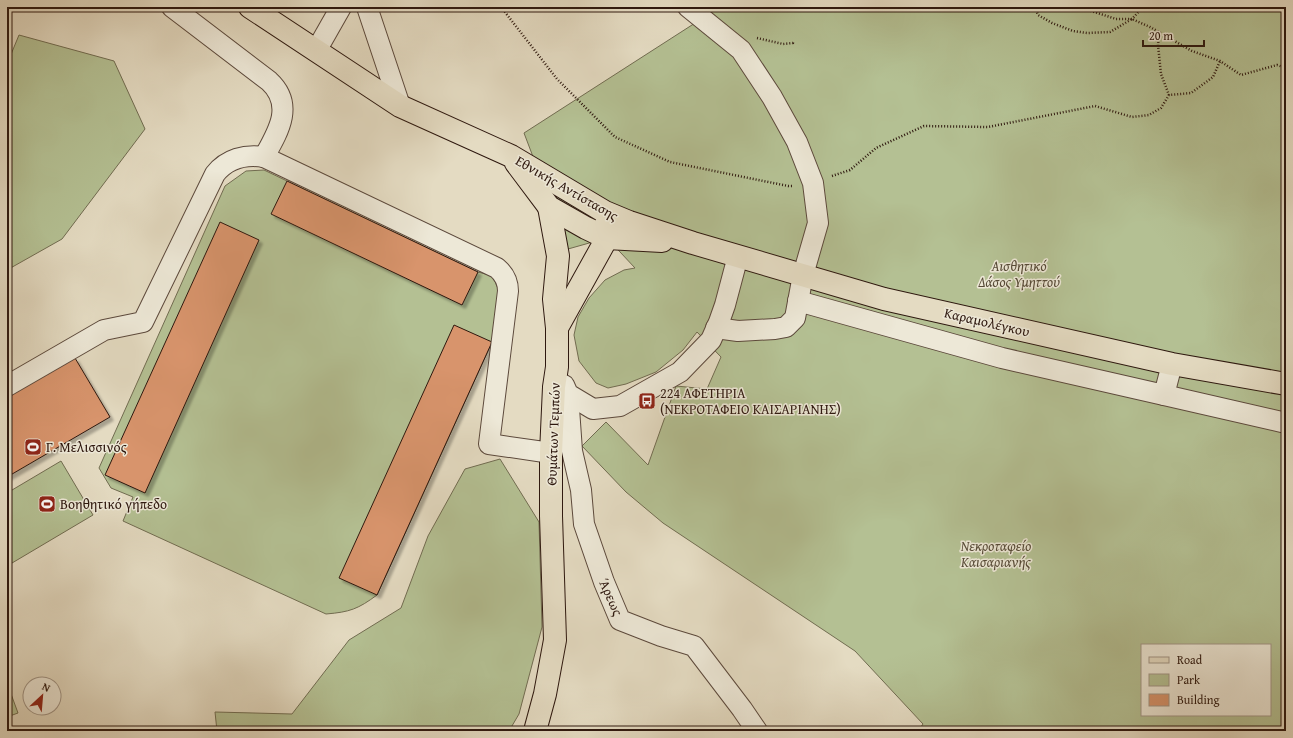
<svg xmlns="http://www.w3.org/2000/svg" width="1293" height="738" font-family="'Gentium Book Plus',serif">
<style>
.green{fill:#b4c093;stroke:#716c51;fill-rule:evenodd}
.building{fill:#d8946c;stroke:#2e180f;filter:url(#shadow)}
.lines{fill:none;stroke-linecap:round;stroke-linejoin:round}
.minor-casing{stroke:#5c493c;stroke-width:22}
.major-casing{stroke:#2e180f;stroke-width:24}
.path{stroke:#2e180f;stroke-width:2.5;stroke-dasharray:1 2;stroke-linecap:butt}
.minor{stroke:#ede8d7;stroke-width:20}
.major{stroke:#e4dbc2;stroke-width:22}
.labels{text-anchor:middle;stroke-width:3;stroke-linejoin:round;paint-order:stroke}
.street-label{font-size:14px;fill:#2e180f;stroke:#ede8d7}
.park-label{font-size:14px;font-style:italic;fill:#564a37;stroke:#ede8d7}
.poi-label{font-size:14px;fill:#2e180f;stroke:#ede8d7;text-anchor:start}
</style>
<defs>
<filter id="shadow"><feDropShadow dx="3.5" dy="3.5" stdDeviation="1" flood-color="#0004"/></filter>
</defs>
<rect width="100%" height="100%" fill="#e4dbc2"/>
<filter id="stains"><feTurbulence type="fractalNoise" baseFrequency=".005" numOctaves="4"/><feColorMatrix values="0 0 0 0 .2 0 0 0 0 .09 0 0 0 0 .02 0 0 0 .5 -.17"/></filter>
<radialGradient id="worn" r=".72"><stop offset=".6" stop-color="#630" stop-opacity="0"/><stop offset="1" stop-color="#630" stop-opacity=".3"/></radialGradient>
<g class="green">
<path d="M720,7H1286V731H918L923,724L855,651L663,523L626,492L582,446L606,422L648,465L676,386L707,389L721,357L697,332L683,350L656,372L626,384L608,388L596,383L579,361L574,335L578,317L589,298L605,280L624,270L635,268L607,238L568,249L524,133ZM1142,645H1270V715H1142Z"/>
<polygon points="19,35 114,61 145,129 62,239 7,270 7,64"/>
<path d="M264,170L478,272L493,276L500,294L492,342L377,595C358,609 350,612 326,614L123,521L133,497L111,488L99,468L225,186L246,171Z"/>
<polygon points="500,459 539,522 542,627 519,714 509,731 217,731 215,712 292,714 349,640 401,608 428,536 465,469"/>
<polygon points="61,461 93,515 7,566 7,493"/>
<polygon points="7,683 18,713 7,717"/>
</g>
<g class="building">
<polygon points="287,181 478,272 462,305 271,214"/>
<polygon points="220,222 259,240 145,493 105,475"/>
<polygon points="454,325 492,342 377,595 339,578"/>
<polygon points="75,358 110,417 7,477 7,397"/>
</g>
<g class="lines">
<g class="minor-casing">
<g id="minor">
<path d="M172,7L269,81C295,105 278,132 264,157L497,268C504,274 508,281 508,291L489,444L551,453"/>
<polyline points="367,7 400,106"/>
<polyline points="688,7 741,50 772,97 797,142 813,183 818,223 803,275 795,318 786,327 775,329 738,331 716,328"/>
<polyline points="316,51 341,7"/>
<polyline points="798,301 1002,358 1164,395 1172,364"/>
<polyline points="564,385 568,394 593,409 620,406 680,372 711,340 719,322 725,305 738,256"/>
<path d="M7,386L104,330L143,322L215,174C227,159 245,154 264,157"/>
<polyline points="568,394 572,451 581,490 584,524 604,582 620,620 661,636 694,646 742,709 757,731"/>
<polyline points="1164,395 1286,423"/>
</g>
</g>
<g class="major-casing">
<g id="major">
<polyline points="250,7 400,106 511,156 605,212 629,222 693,243 884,299 1172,364 1286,384"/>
<polyline points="516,163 549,207 586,228 607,238 662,241"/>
<polyline points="557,328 607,238 606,224"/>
<polyline points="535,731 545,694 555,640 551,516 551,453 554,387 557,367 557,328 554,299 558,256 549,207"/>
</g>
</g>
<g class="path">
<polyline points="501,7 557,79 615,137 670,162 788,186 793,186"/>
<polyline points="1035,7 1038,15 1052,23 1073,31 1087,33 1110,32 1132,19 1150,27 1192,51 1220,61 1241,75 1277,65 1286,68"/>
<polyline points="1079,7 1116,19 1132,19 1143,7"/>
<polyline points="1159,33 1158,45 1161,74 1169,95"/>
<polyline points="757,38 783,44 793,43 792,41"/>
<polyline points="832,176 850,170 876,148 924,126 988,127 1095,106 1132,117 1149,115 1161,108 1169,95 1191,93 1213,77 1220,61"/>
</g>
<use href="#minor" class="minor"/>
<use href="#major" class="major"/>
</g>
<defs>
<g id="bus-square" transform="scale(0.9)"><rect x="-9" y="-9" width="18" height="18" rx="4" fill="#8f2418" stroke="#ede8d7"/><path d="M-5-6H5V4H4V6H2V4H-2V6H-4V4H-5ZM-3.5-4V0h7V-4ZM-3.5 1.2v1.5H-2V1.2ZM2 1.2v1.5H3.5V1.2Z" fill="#fff"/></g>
<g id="stadium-square" transform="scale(0.9)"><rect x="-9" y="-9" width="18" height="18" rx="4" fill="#8f2418" stroke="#ede8d7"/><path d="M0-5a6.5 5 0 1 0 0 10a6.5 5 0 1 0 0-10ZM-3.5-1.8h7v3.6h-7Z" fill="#fff"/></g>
</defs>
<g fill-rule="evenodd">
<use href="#bus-square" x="647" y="401"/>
<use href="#stadium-square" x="33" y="447"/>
<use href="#stadium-square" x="47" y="504"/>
</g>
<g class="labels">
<g class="street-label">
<text transform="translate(567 188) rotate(30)" y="5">Εθνικής Αντίστασης</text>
<text transform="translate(987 322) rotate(13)" y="5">Καραμολέγκου</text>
<text transform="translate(553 434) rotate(-88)" y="5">Θυμάτων Τεμπών</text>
<text transform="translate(611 597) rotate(66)" y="5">Άρεως</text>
</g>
<g class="park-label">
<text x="1019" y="271">Αισθητικό<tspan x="1019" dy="16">Δάσος Υμηττού</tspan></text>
<text x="996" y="551">Νεκροταφείο<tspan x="996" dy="16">Καισαριανής</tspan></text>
</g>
<g class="poi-label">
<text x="660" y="398">224 ΑΦΕΤΗΡΙΑ<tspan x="660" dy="16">(ΝΕΚΡΟΤΑΦΕΙΟ ΚΑΙΣΑΡΙΑΝΗΣ)</tspan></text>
<text x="46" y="452">Γ. Μελισσινός</text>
<text x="60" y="509">Βοηθητικό γήπεδο</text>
</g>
</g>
<rect width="1293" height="738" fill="none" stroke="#e4dbc2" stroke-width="24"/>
<rect x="8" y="8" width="1277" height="722" fill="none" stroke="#2e180f" stroke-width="2"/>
<rect x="12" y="12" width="1269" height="714" fill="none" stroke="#2e180f"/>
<rect x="1141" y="644" width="130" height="72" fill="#ede8d7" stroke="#a19587"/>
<rect x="1149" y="657" width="20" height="6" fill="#e4dbc2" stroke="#a19587"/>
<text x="1177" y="664" font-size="12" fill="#2e180f">Road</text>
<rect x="1149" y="674" width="20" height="12" fill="#b4c093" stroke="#a19587"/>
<text x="1177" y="684" font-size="12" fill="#2e180f">Park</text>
<rect x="1149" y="694" width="20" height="12" fill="#d8946c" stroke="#a19587"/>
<text x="1177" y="704" font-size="12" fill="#2e180f">Building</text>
<g transform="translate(42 696) rotate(26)"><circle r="19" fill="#ede8d7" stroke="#a19587"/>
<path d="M0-3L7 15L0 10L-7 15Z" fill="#8f2418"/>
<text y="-6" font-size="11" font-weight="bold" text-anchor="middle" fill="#2e180f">N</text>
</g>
<path d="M1143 40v6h61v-6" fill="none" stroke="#2e180f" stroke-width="2"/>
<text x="1149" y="40" font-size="12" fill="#2e180f" stroke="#ede8d7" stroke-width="3" paint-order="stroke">20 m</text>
<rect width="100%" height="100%" filter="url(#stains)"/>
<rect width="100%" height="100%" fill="url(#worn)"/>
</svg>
